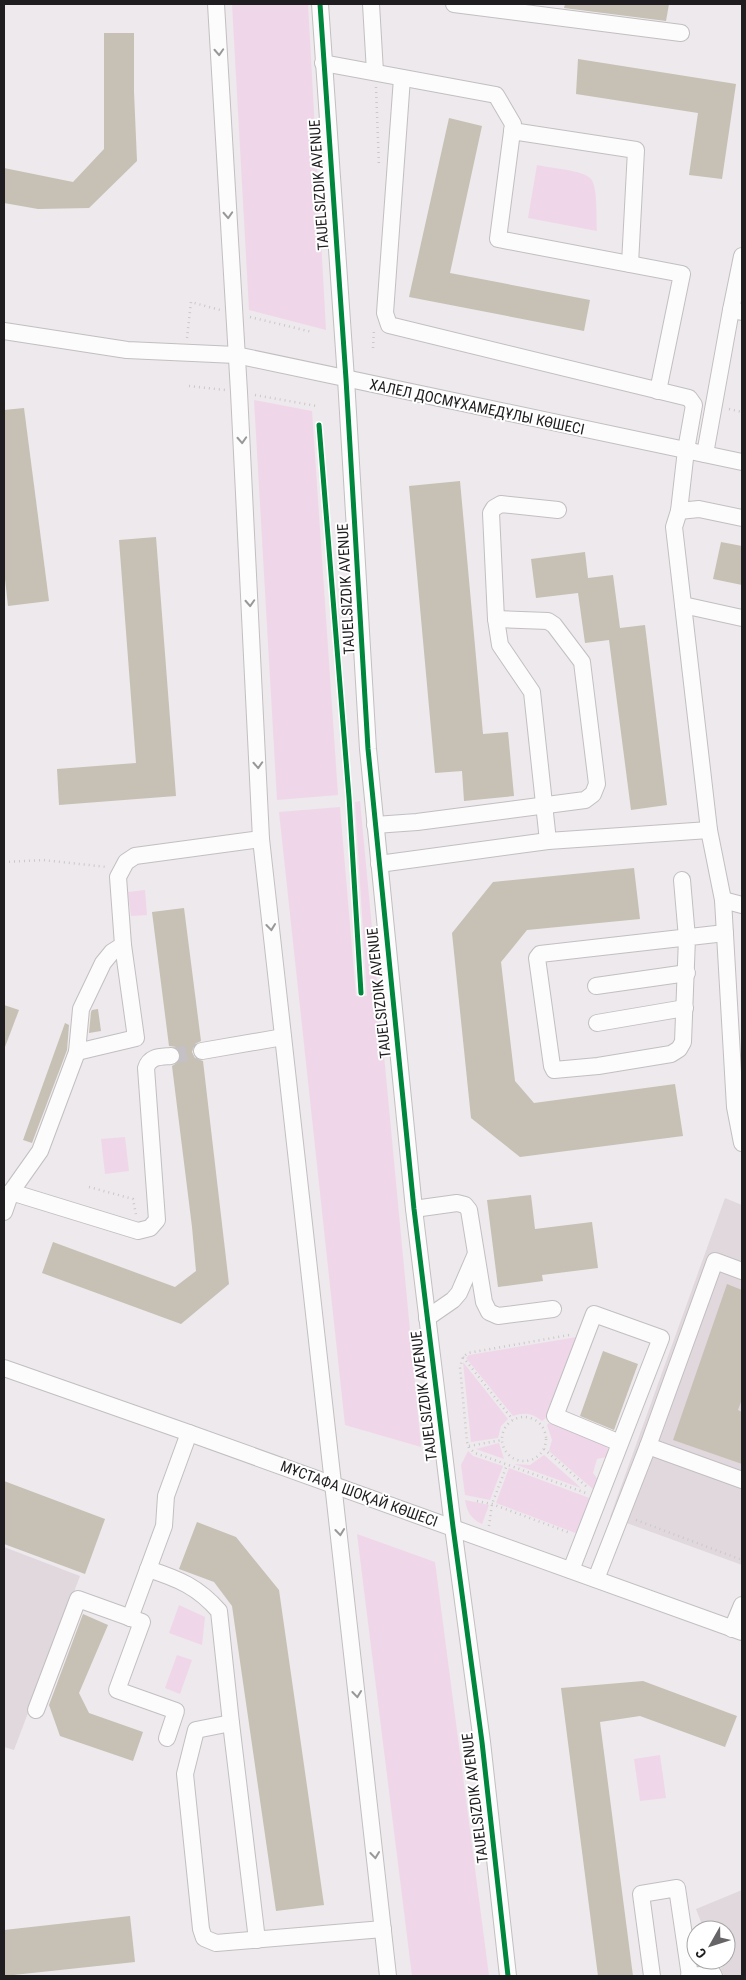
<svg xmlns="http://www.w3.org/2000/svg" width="746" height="1980" font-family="'Roboto Condensed',sans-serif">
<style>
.built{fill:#e1d8de}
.green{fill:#efd7e9}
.building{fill:#c6c1b4}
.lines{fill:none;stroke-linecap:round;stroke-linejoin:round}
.minor-tunnel{stroke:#c5c0c3;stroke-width:16;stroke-dasharray:16 8;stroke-linecap:butt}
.minor-casing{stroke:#c2bfc1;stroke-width:18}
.path{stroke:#c9c9c9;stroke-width:2.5;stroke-dasharray:1 4;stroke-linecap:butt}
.minor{stroke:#fcfcfc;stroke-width:16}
.cycleway-casing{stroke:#fff;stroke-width:8}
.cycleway{stroke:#00873e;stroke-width:5}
.oneway{stroke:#999899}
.labels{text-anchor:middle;stroke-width:4;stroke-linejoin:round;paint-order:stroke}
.street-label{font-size:15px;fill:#1f1d1f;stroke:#fff}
</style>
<rect width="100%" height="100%" fill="#eee9ec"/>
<g class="built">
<polygon points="725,1198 742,1205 742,1565 610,1517"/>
<polygon points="4,1547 80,1576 14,1750 4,1747"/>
<polygon points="742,1890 742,1976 724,1976 717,1960 726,1960 726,1930 704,1930 696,1909"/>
</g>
<g class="green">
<polygon points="232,4 308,4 326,330 249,310"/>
<path d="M537,165C549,168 584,170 591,179C598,188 596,218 597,231L528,218Z"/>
<polygon points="254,400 312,411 338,795 277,800"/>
<polygon points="360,801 421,1447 345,1425 279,812 340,807 356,996 367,996 355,802"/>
<polygon points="145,890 147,915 131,916 128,892"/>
<polygon points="125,1137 129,1171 105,1174 101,1139"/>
<path d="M577,1337L546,1418L542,1421C532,1413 525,1412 513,1416L466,1358L469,1355Z"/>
<polygon points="463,1362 508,1419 501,1426 498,1438 471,1442"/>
<polygon points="550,1422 605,1445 609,1450 607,1457 597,1459 593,1473 599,1481 594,1490 549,1451 552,1440 547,1425"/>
<polygon points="499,1443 504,1459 476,1449"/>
<polygon points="468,1451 473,1456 503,1466 490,1500 465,1495 461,1465"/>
<polygon points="544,1455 581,1488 514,1464 530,1465"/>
<polygon points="509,1468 592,1499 578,1534 496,1503"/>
<path d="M465,1500L489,1505L482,1524C471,1519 467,1512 465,1500Z"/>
<polygon points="357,1534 435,1562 489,1976 412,1976"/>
<polygon points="179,1605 205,1617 202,1645 169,1633"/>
<polygon points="177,1655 192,1660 180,1694 165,1688"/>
<polygon points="660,1755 666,1798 640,1801 634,1759"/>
</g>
<g class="building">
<polygon points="565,4 669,4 666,21 564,8"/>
<polygon points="104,33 134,33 134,92 137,161 89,208 38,209 4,203 4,168 73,182 104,149"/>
<polygon points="578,59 736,84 722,179 689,175 698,113 576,94"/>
<polygon points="449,118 482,126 450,273 590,300 584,331 409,297"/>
<polygon points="24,408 49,601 8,606 4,570 4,410"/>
<polygon points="460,481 483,734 508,732 514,796 464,801 462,771 435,773 409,486"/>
<polygon points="156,537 176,796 59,805 57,769 136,763 119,540"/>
<polygon points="721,542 742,546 742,585 713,579"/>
<polygon points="585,552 588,578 613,575 620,628 645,625 667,805 631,810 609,640 585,643 578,593 536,598 531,559"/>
<polygon points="634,868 640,919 527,930 501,962 515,1081 534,1103 675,1084 683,1136 520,1157 471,1118 452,933 493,882"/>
<polygon points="184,908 201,1041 195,1044 192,1052 195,1058 203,1061 229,1284 181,1324 42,1273 53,1242 175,1287 196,1271 192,1227 172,1066 180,1061 181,1055 176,1047 169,1046 152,912"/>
<polygon points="4,1005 19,1010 5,1047 4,1046"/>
<polygon points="98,1009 101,1031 89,1033 91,1012 92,1010"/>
<polygon points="65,1023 69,1025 67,1050 32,1143 23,1140"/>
<polygon points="531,1195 535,1229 592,1222 598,1268 542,1275 543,1281 498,1287 487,1200"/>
<polygon points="727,1284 742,1290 742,1399 738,1410 742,1412 742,1464 673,1440"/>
<polygon points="603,1351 638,1364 614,1430 580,1416"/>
<polygon points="4,1481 105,1519 85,1574 4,1544"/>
<polygon points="197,1522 236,1537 279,1590 324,1905 276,1911 232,1606 214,1582 179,1569"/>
<polygon points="83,1614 108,1625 79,1693 89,1713 143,1732 133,1761 60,1736 49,1705"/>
<polygon points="643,1681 737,1716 725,1747 640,1716 600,1722 633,1976 598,1976 561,1688"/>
<polygon points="130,1916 135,1962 4,1976 4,1930"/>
</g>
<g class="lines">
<polyline class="minor-tunnel" points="171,1056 202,1051"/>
<g class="minor-casing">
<g id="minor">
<polyline points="216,4 239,392 261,839 388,1976"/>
<polyline points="320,4 346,379 368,749 414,1209 453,1527 482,1742 508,1976"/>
<polyline points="371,4 375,72"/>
<polyline points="454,4 681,33"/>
<polyline points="323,63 496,95 513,124 498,239 682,274 658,391"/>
<polyline points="402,78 385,313 389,325 689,398 694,405 686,450 679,511"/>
<polyline points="512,131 636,150 630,264"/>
<polyline points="731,310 742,256"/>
<polyline points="4,331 127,350 236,355 742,462"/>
<polyline points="705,454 731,310 742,312"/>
<polyline points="742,518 699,509 679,511 674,527 709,830 723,900 735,1107 742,1143"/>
<polyline points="683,605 742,618"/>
<polyline points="375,825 417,822 585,800 593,794 597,784 582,662 554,625 548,621 496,619"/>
<polyline points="548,841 532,692 500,645 496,619 491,513 494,508 501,504 558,510"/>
<polyline points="379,864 548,841 709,830"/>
<polyline points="682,880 687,938 683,1042 679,1049 671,1054 598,1066 554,1070 552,1066 537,958 540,954 725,933"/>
<polyline points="723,900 742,905"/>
<polyline points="596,986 687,973"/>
<polyline points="597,1023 685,1008"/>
<polyline points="202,1051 283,1037"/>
<polyline points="77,1052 136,1038 123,945"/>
<polyline points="11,1192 40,1151 77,1052 81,1009 103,963 112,952 123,945 118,877 126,862 135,856 261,839"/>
<polyline points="414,1209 457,1203 465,1205 469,1210 484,1302 489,1312 498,1316 553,1309"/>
<path d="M4,1212L11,1192L138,1231L150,1228L157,1220L146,1068C150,1056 160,1057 171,1056"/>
<polyline points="427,1318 453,1300 459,1293 475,1256"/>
<polyline points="4,1368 189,1433 742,1632"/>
<polyline points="648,1446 742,1480"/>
<path d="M148,1569C179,1579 198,1587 219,1611L231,1723L257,1940"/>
<polyline points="571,1570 661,1338 594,1314 555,1416 620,1443"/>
<polyline points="596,1579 648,1446 715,1261 742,1271"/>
<polyline points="130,1618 164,1526 166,1496 189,1433"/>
<polyline points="732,1629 742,1605"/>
<polyline points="36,1710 78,1599 142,1622 117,1690 176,1711 167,1738"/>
<polyline points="231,1723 196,1730 185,1774 201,1929 204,1938 216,1943 383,1929"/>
<polyline points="652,1976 641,1894 677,1888 690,1976"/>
<polyline points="689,1976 713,1974 714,1976"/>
</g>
</g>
<g class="path">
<polyline points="376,87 379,167"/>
<polyline points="250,317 312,332"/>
<polyline points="187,338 191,302 220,310"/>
<polyline points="373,348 374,329"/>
<polyline points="189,386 225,390"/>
<polyline points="255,395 317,406"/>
<polyline points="729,409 742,412"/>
<polyline points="4,862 43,860 107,867"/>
<polyline points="89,1187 133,1199 136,1215"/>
<polyline points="569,1335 468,1353 463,1357 460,1367 467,1442 469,1448 475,1453 586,1493"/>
<polyline points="463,1357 513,1420"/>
<circle cx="524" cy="1439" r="22"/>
<polyline points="469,1446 502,1440"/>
<polyline points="544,1449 587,1487"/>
<polyline points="477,1501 492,1504 570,1533"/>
<polyline points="636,1520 742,1560"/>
<polyline points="489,1526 492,1504 507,1465"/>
</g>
<use href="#minor" class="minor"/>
<g class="cycleway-casing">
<g id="cycleway">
<polyline points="320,4 346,379 368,749 414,1209 453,1527 482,1742 508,1976"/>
<polyline points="319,425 349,797 361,993"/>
</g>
</g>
<use href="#cycleway" class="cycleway"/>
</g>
<defs><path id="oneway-chevron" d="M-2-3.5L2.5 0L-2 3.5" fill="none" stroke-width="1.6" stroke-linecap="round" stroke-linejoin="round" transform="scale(1.25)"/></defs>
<g class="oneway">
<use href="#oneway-chevron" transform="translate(219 52) rotate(87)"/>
<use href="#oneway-chevron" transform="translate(228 215) rotate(87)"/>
<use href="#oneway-chevron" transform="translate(242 440) rotate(87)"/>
<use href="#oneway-chevron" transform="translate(250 603) rotate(87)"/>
<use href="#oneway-chevron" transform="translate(258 765) rotate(87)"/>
<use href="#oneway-chevron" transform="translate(271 927) rotate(84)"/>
<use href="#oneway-chevron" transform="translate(340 1532) rotate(84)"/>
<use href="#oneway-chevron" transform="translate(357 1694) rotate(84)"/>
<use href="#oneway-chevron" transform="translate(375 1855) rotate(84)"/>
</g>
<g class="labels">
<g class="street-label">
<text transform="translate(319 185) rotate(-94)" y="5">TAUELSIZDIK AVENUE</text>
<text transform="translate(477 407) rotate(12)" y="5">ХАЛЕЛ ДОСМҰХАМЕДҰЛЫ КӨШЕСІ</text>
<text transform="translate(346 589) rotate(-93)" y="5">TAUELSIZDIK AVENUE</text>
<text transform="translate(379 993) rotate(-96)" y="5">TAUELSIZDIK AVENUE</text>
<text transform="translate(424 1396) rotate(-97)" y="5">TAUELSIZDIK AVENUE</text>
<text transform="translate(359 1494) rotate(20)" y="5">МҰСТАФА ШОҚАЙ КӨШЕСІ</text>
<text transform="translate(475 1798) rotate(-97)" y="5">TAUELSIZDIK AVENUE</text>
</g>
</g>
<rect width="746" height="1980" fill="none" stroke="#1f1d1f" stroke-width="10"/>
<g transform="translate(711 1945) rotate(231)"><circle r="24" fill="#ffffff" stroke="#a5a5a5"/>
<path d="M0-4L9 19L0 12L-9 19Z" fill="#676467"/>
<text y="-8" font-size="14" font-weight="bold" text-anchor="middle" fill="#1f1d1f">С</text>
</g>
</svg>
